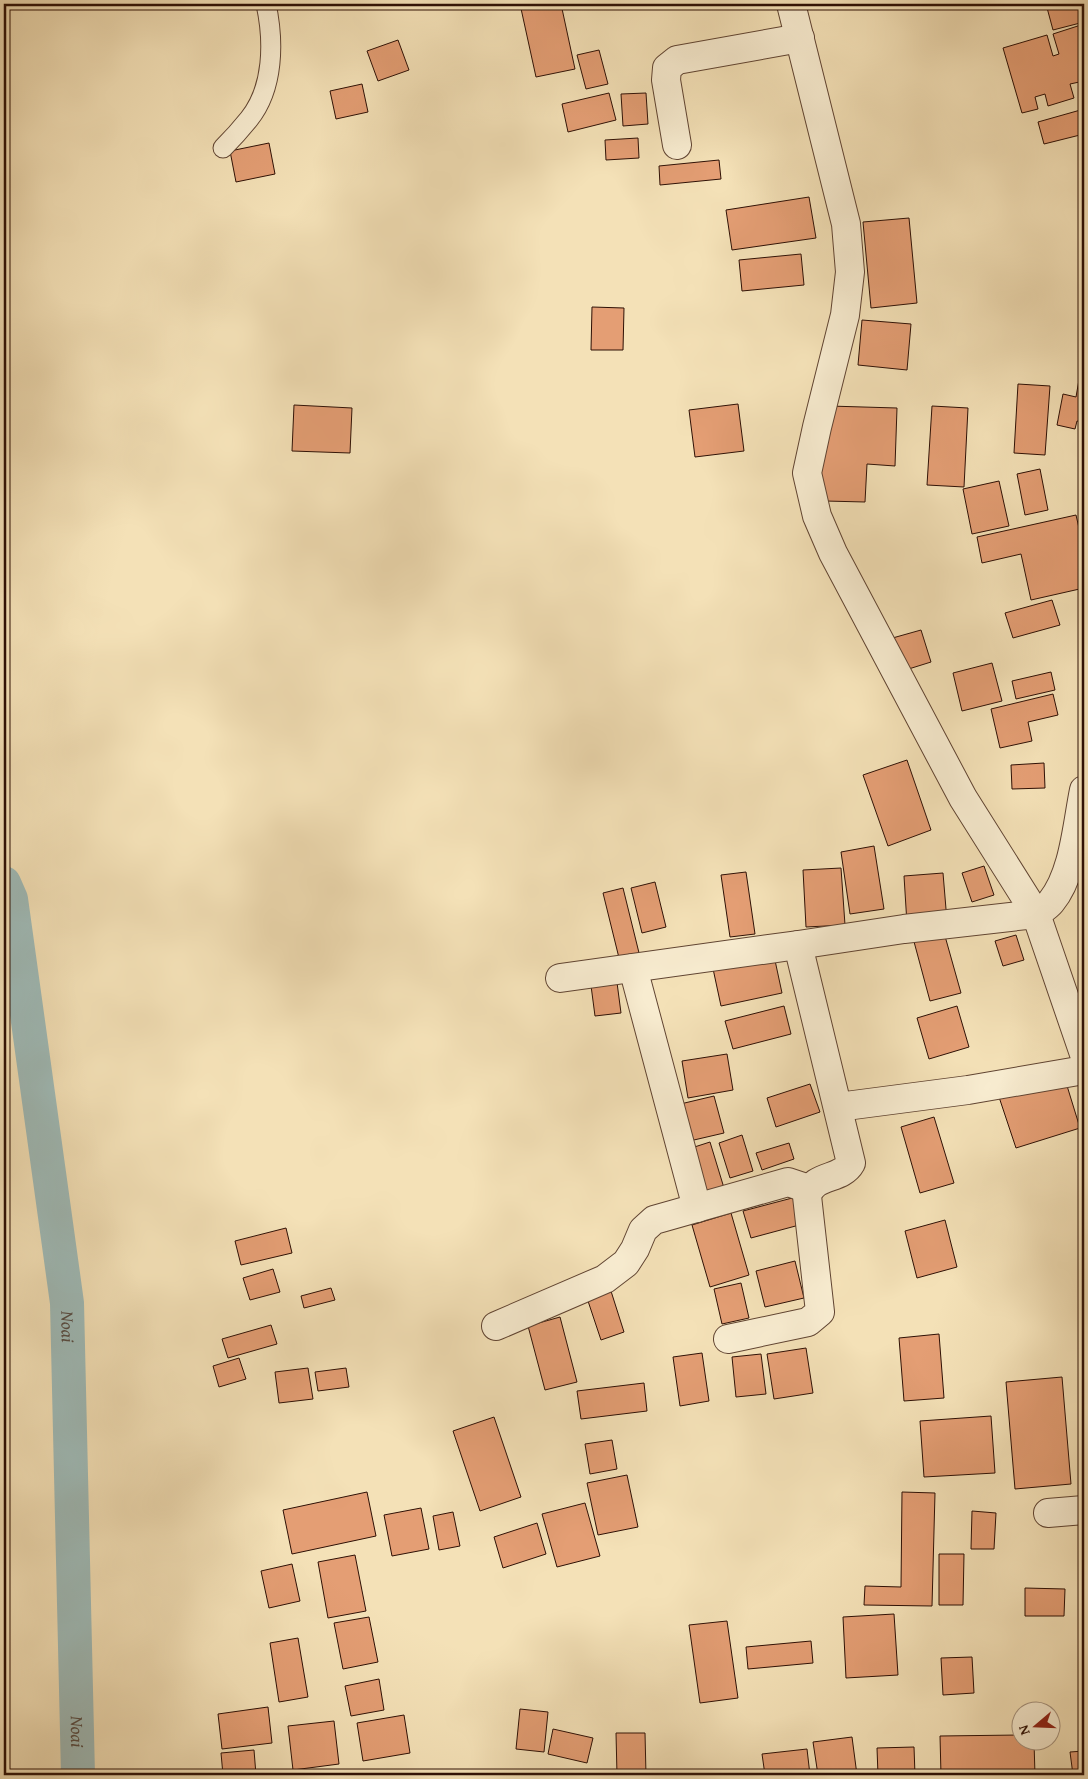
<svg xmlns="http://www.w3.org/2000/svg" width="1088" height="1779" font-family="'Gentium Book Plus',serif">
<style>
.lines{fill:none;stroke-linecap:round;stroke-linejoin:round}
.canal{stroke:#9fbbb8;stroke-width:34}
.building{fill:#e49e74;stroke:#2e1005}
.lane-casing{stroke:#604432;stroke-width:21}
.street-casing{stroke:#604432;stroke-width:30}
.lane{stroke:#f8ecd0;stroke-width:19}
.street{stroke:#f8ecd0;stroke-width:28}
.labels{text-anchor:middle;stroke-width:4.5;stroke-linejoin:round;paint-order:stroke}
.water-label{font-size:18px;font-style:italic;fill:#564c44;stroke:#f8ecd0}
</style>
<rect width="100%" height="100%" fill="#f4e1b7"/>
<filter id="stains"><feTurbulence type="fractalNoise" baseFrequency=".004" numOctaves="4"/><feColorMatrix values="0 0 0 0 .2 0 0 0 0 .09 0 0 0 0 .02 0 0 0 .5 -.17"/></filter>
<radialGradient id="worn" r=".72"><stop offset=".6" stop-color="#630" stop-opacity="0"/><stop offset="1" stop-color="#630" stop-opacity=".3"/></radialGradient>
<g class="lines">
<path class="canal" id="s1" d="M4,883L11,899L67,1303L78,1775"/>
</g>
<g class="building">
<polygon points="520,4 561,4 575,69 536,77"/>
<polygon points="1046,4 1084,4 1084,22 1053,30"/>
<polygon points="1084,24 1084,81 1070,84 1074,98 1048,106 1045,94 1035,97 1038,109 1022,113 1003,48 1047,35 1053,56 1059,54 1053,34"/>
<polygon points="398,40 409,70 378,81 367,51"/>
<polygon points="599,50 608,84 586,89 577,55"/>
<polygon points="362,84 368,112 336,119 330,91"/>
<polygon points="609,93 616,120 568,132 562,104"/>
<polygon points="646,93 648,124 623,126 621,94"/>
<polygon points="1084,109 1084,134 1044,144 1038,122"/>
<polygon points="638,138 639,158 606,160 605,140"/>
<polygon points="269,143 275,174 236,182 230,151"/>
<polygon points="1084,151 1084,180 1079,152"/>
<polygon points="719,160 721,179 660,185 659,166"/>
<polygon points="809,197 816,238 732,250 726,210"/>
<polygon points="909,218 917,303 871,308 863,222"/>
<polygon points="801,254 804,285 742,291 739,260"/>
<polygon points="592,307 624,308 623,350 591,350"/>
<polygon points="862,320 911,324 907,370 858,365"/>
<polygon points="1080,374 1084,375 1084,422 1077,421 1075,429 1057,425 1063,394 1076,397"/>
<polygon points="1018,384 1050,386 1045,455 1014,453"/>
<polygon points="738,404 744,451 695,457 689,410"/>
<polygon points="294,405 352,408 350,453 292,451"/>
<polygon points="829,406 897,408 895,466 867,464 865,502 825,501 813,456"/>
<polygon points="932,406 968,408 964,487 927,485"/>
<polygon points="1040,469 1048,510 1025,515 1017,474"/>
<polygon points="999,481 1009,526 972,534 963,489"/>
<polygon points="1076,515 1084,550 1084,588 1031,600 1021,554 982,563 977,537"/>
<polygon points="1052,600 1060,625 1013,638 1005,613"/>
<polygon points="921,630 931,662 899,672 889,639"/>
<polygon points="992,663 1002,701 962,711 953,673"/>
<polygon points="1051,672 1055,690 1016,699 1012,681"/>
<polygon points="1053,694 1058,715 1028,722 1032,741 1000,748 991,709"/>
<polygon points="907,760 931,830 888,846 863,775"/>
<polygon points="1044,763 1045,788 1012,789 1011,765"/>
<polygon points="874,846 884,909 850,914 841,852"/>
<polygon points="984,866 994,895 972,902 962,873"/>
<polygon points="841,868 845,925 806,927 803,870"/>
<polygon points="746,872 755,934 730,937 721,875"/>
<polygon points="943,873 947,921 907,924 904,876"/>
<polygon points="655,882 666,927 642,933 631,888"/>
<polygon points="623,888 641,961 621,966 603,893"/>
<polygon points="943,929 961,993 930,1001 913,938"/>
<polygon points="1016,935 1024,960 1003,966 995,941"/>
<polygon points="773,951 782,993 721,1006 712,964"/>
<polygon points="616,975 621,1013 595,1016 590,978"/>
<polygon points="784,1006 791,1034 733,1049 725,1021"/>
<polygon points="957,1006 969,1047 929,1059 917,1018"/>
<polygon points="727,1054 733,1090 688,1098 682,1061"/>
<polygon points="1064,1076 1080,1128 1016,1148 999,1097"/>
<polygon points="810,1084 820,1112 776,1127 767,1098"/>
<polygon points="714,1096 724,1133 681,1143 672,1106"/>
<polygon points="934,1117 954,1183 920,1193 901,1127"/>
<polygon points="742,1135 753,1171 730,1178 719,1143"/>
<polygon points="710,1142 724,1188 696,1197 682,1151"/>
<polygon points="789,1143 794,1159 762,1170 756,1153"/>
<polygon points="796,1197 803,1224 751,1238 743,1211"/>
<polygon points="731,1213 749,1275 710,1287 692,1225"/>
<polygon points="945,1220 957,1267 917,1278 905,1231"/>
<polygon points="286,1228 292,1253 241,1265 235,1241"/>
<polygon points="795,1261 804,1298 765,1307 756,1271"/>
<polygon points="273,1269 280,1292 250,1300 243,1278"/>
<polygon points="741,1283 749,1318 722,1324 714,1289"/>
<polygon points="331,1288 335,1300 304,1308 301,1296"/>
<polygon points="610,1288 624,1332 601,1340 586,1295"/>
<polygon points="560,1317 577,1382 545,1390 528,1326"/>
<polygon points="271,1325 277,1344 228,1358 222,1339"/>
<polygon points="939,1334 944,1398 904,1401 899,1338"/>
<polygon points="806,1348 813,1393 774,1399 767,1354"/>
<polygon points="702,1353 709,1401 680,1406 673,1357"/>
<polygon points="761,1354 766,1394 736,1397 732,1357"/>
<polygon points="239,1358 246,1379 219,1387 213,1366"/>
<polygon points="308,1368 313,1399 279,1403 275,1372"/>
<polygon points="346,1368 349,1387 318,1391 315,1372"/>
<polygon points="1062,1377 1071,1484 1015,1489 1006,1382"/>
<polygon points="644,1383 647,1411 581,1419 577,1391"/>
<polygon points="991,1416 995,1473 924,1477 920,1421"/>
<polygon points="494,1417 521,1497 480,1511 453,1431"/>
<polygon points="612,1440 617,1469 590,1474 585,1444"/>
<polygon points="627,1475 638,1527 598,1535 587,1483"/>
<polygon points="367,1492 376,1536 292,1554 283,1510"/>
<polygon points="902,1492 935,1493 932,1606 864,1605 865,1586 901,1587"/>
<polygon points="585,1503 600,1556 557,1567 542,1514"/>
<polygon points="421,1508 429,1549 392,1556 384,1515"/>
<polygon points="972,1511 996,1513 994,1549 971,1549"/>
<polygon points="453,1512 460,1546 439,1550 433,1516"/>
<polygon points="537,1523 546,1554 503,1568 494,1537"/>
<polygon points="939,1554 964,1554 963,1605 939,1605"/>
<polygon points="355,1555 366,1611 328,1618 318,1562"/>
<polygon points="292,1564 300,1601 269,1608 261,1571"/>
<polygon points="1025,1588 1065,1589 1064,1616 1025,1616"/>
<polygon points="894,1614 898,1675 846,1678 843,1617"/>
<polygon points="369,1617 378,1662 343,1669 334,1623"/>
<polygon points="727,1621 738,1698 700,1703 689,1625"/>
<polygon points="298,1638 308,1697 279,1702 270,1643"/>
<polygon points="811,1641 813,1663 748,1669 746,1647"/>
<polygon points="972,1657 974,1693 943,1695 941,1658"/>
<polygon points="379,1679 384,1710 351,1716 345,1686"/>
<polygon points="268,1707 272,1743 222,1749 218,1714"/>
<polygon points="520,1709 548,1712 544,1752 516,1749"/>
<polygon points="404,1715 410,1753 363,1761 357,1723"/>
<polygon points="334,1721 339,1764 293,1770 288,1726"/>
<polygon points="553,1729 593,1738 587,1763 548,1754"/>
<polygon points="616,1733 645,1733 646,1775 617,1775"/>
<polygon points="1020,1735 1020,1742 1034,1742 1035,1775 941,1775 940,1736"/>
<polygon points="852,1737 857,1775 818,1775 813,1742"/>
<polygon points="914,1747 915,1775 878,1775 877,1748"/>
<polygon points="807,1749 810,1775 765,1775 762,1754"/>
<polygon points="254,1750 256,1775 223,1775 221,1753"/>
<polygon points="1084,1751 1084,1775 1073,1775 1070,1752"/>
</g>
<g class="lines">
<g class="lane-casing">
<path id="lane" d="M223,148C232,139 241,129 249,119C274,88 274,41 266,4"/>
</g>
<g class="street-casing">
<g id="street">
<polyline points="791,4 846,224 850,272 845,315 817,427 807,473 817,516 833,553 963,798 1036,914 1084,1054"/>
<polyline points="677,145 666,80 667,68 677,60 800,38"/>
<polyline points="633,968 697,1208"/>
<path d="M560,978L798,945L904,929L1036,914C1041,910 1047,907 1051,902C1074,874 1077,824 1084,790"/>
<polyline points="838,1107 968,1090 1084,1070"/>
<polyline points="496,1326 605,1279 626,1263 635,1249 643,1230 654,1220 788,1182 809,1189"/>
<path d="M728,1339L808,1322L820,1312L807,1196C814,1173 841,1181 851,1163L798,945"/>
<polyline points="1048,1513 1084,1510"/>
</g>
</g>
<use href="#lane" class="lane"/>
<use href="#street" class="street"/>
</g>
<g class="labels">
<g class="water-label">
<text dy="6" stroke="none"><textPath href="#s1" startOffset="449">Noai</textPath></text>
<text dy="6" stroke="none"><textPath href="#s1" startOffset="854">Noai</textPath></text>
</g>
</g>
<rect width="1088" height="1779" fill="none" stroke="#f4e1b7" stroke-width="20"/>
<rect x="5" y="5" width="1078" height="1769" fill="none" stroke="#2e1005" stroke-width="2.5"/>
<rect x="10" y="10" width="1068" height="1759" fill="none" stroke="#2e1005"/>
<g transform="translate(1036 1726) rotate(251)"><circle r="24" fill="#f8ecd0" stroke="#a7947f"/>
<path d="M0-4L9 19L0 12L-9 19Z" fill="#8f2418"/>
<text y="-8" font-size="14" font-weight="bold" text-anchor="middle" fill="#2e1005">N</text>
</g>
<rect width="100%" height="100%" filter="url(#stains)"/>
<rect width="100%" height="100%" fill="url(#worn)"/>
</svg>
